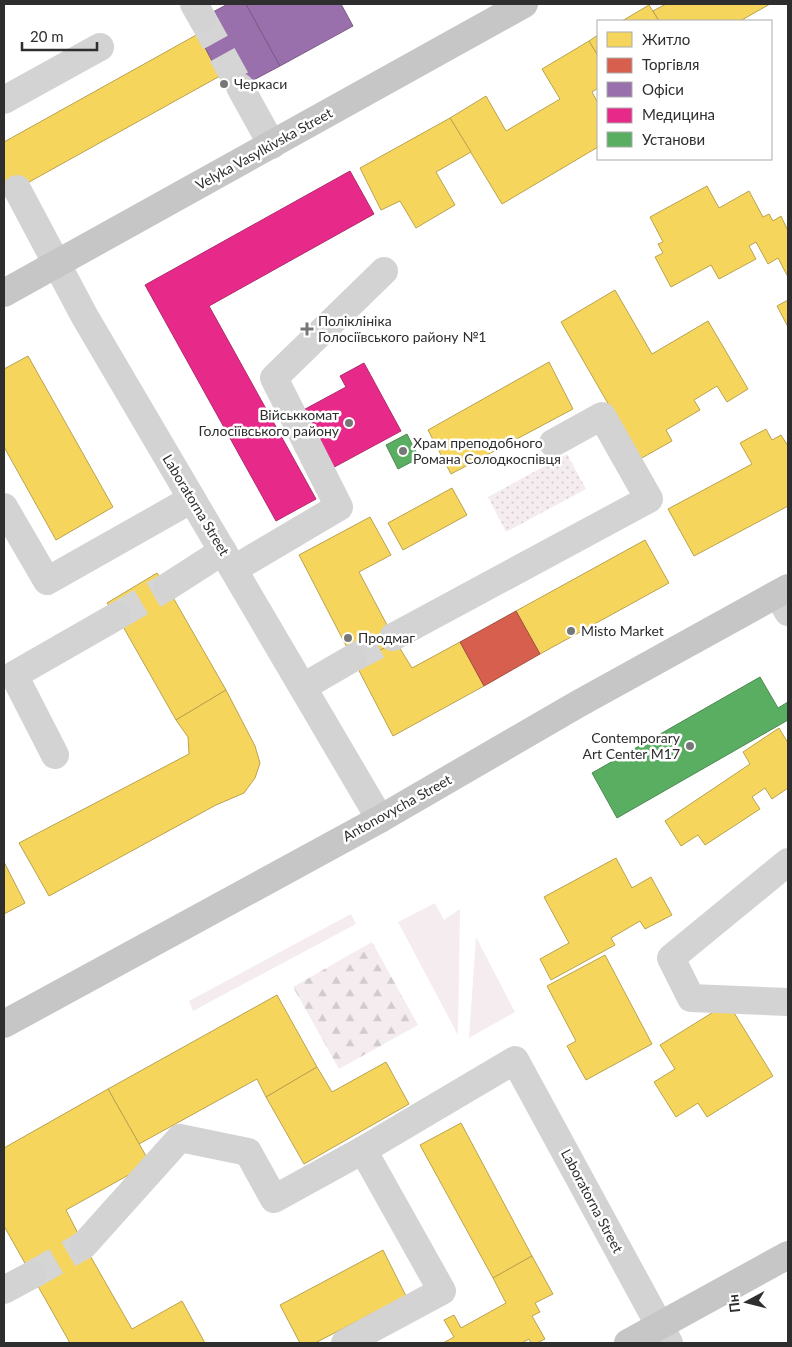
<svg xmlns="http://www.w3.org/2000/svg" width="792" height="1347" font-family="Lato,sans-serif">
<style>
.grass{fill:#f5ecf0}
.forest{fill:url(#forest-firs)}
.park{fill:url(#park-dots)}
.homes{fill:#f6d55c;stroke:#baa34e}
.shops{fill:#d6604d;stroke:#a45144}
.offices{fill:#9970ab;stroke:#795c86}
.health{fill:#e7298a;stroke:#b02a6e}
.public{fill:#5aae61;stroke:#4d8852}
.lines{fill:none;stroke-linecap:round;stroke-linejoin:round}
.minor-tunnel{stroke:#d5d5d5;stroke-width:28;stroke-dasharray:28 14;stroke-linecap:butt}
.minor{stroke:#d3d3d3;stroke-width:28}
.major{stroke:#c6c6c6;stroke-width:28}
.poi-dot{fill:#777;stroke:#fff;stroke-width:2}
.labels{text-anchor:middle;stroke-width:5;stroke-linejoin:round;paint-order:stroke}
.poi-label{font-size:14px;fill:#2e2e2e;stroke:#fff;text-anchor:start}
.street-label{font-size:14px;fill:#2e2e2e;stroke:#fff}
</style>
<defs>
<pattern id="forest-firs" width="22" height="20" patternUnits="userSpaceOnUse" patternTransform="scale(1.25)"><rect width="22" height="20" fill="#f5ecf0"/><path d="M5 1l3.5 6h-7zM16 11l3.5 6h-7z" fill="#d2cbce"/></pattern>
<pattern id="park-dots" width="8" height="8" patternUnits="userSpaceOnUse" patternTransform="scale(1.25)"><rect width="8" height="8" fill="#f5ecf0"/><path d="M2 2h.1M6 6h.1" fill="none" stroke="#d2cbce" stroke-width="1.8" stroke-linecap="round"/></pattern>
</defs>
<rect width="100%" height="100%" fill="#fff"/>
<g class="grass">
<polygon points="435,903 444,920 460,909 458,1035 398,922"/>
<polygon points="351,914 356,924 193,1011 189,1001"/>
<polygon points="476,937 515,1012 469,1038"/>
</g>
<polygon class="forest" points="372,942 418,1025 339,1069 293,987"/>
<polygon class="park" points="567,454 586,489 506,532 488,497"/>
<g class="homes">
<polygon points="666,4 770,4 740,21 659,21 653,11"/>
<polygon points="649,5 659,21 622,21"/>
<polygon points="198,34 220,76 4,196 4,142"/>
<polygon points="598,35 598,56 589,41"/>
<polygon points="589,41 598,56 598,88 592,92 598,103 598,147 502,204 450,118 486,96 506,131 560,99 542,69"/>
<polygon points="450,118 471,152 436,172 455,205 416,228 400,201 381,210 360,168"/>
<polygon points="707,186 719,208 749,191 763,217 769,214 773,221 781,216 788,231 788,277 778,258 768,264 756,242 749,246 756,259 719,279 711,265 671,287 655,257 663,253 658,244 663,242 650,217"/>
<polygon points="615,290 652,354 708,321 748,389 727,402 717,386 694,400 700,410 666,430 672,441 640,459 561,322"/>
<polygon points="788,300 788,327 777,306"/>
<polygon points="28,356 113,507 56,540 4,447 4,369"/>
<polygon points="549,362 573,409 451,474 428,430"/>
<polygon points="766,429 772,440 781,435 788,446 788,506 694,556 668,509 752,464 740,443"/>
<polygon points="452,488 467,515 403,550 388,523"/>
<polygon points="370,517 391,555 359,572 396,642 355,663 299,555"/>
<polygon points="645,540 669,583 540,654 516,611"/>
<polygon points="157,573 167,587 226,690 176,720 117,616 107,603"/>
<polygon points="396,642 412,668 460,642 484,686 393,736 355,663"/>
<polygon points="226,690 255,746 260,763 255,778 244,793 216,805 49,896 19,843 189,754 188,737 176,720"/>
<polygon points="779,728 788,743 788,788 772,799 765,788 752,797 760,809 705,845 698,835 681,846 665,821 750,764 743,752"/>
<polygon points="616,858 632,888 651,877 672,915 645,929 640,921 611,938 615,945 551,980 540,959 569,943 544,897"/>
<polygon points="4,862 25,903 4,914"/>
<polygon points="605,955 652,1044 586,1080 567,1046 576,1041 547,986"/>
<polygon points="277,995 317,1067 266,1097 257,1079 139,1144 108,1089"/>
<polygon points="728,1003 773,1076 707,1117 698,1103 676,1117 654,1082 675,1069 660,1045"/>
<polygon points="386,1062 409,1104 304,1164 266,1097 317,1067 332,1092"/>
<polygon points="108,1089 150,1163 66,1210 84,1245 132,1329 182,1301 205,1343 70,1343 4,1226 4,1148"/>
<polygon points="461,1123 532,1256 493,1278 420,1145"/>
<polygon points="383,1250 406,1296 315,1343 300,1343 280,1305"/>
<polygon points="532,1256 553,1294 535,1303 540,1312 532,1316 545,1339 537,1343 531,1343 529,1339 522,1343 443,1343 454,1337 444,1320 454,1315 461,1328 506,1303 493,1278"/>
</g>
<polygon class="shops" points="516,611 540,654 484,686 460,642"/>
<g class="offices">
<polygon points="228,4 246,4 280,66 229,93 192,23"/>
<polygon points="246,4 341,4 353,26 280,66"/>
</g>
<g class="health">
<polygon points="350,171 374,214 209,306 316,499 276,521 145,285"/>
<polygon points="364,363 401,431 327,471 296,414 346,387 340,376"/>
</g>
<g class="public">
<polygon points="407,434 419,458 398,469 386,445"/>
<polygon points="760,677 778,708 788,702 788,720 617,818 592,773"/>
</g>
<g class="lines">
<g class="minor-tunnel">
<polyline points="202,18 240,87"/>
<polyline points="117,616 167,587"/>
<polyline points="353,658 393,637"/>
<polyline points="32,1275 84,1245"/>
</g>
<g class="minor">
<polyline points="194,4 202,18"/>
<polyline points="240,87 272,145"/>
<polyline points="4,100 100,47"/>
<polyline points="17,189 85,317 380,819"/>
<polyline points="4,507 47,581 192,499"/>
<polyline points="234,569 339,507 274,378 384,271"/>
<polyline points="167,587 223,551"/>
<polyline points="778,594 788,612"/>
<polyline points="393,637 649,499 602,416 553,443"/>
<polyline points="303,687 353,658"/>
<polyline points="55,755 14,675 117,616"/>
<polyline points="788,862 671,958 691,998 788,1002"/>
<polyline points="84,1245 180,1138 248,1152 274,1199 363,1150 515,1060 669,1343"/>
<polyline points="4,1290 32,1275"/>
<polyline points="345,1343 442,1291 363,1150"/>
</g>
<g class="major">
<polyline points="4,293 524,4"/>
<polyline points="4,1024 380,819 578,704 788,588"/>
<polyline points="628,1343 788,1255"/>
</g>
</g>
<g class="poi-dot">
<circle cx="224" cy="84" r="5"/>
<path d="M304.5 321.5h5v5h5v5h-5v5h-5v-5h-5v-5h5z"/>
<circle cx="349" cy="423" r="5"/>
<circle cx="403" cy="451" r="5"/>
<circle cx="571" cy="631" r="5"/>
<circle cx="348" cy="638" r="5"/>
<circle cx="690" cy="746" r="5"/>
</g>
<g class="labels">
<g class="poi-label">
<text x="234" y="89">Черкаси</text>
<text x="318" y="326">Поліклініка<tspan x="318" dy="16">Голосіївського району №1</tspan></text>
<text x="339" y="420" text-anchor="end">Військкомат<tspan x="339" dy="16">Голосіївського району</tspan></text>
<text x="413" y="448">Храм преподобного<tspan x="413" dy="16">Романа Солодкоспівця</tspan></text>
<text x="581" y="636">Misto Market</text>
<text x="358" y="643">Продмаг</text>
<text x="680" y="743" text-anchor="end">Contemporary<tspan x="680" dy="16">Art Center M17</tspan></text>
</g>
<g class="street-label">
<text transform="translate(264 149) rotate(-29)" y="5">Velyka Vasylkivska Street</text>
<text transform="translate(196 505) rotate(59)" y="5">Laboratorna Street</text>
<text transform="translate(397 808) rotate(-29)" y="5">Antonovycha Street</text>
<text transform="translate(592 1201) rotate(62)" y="5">Laboratorna Street</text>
</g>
</g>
<rect width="792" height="1347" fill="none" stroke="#2e2e2e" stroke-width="10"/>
<rect x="597" y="20" width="175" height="140" fill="#ffffff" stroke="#ababab"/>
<rect x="607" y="32" width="25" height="15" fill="#f6d55c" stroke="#ababab"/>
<text x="642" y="45" font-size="15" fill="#2e2e2e">Житло</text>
<rect x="607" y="58" width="25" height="15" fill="#d6604d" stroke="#ababab"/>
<text x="642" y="70" font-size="15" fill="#2e2e2e">Торгівля</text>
<rect x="607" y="82" width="25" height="15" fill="#9970ab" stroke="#ababab"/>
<text x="642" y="95" font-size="15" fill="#2e2e2e">Офіси</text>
<rect x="607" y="108" width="25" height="15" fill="#e7298a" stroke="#ababab"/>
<text x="642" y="120" font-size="15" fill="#2e2e2e">Медицина</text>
<rect x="607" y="132" width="25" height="15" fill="#5aae61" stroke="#ababab"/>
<text x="642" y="145" font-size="15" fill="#2e2e2e">Установи</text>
<g transform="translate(747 1302) rotate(263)" stroke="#ffffff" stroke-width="4" paint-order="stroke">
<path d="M0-4L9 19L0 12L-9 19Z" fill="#2e2e2e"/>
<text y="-8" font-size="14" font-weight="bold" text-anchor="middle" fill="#2e2e2e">Пн</text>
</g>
<path d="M22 42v8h75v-8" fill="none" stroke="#2e2e2e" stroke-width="2.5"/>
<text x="30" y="42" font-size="15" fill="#2e2e2e" stroke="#ffffff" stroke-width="4" paint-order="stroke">20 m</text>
</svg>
